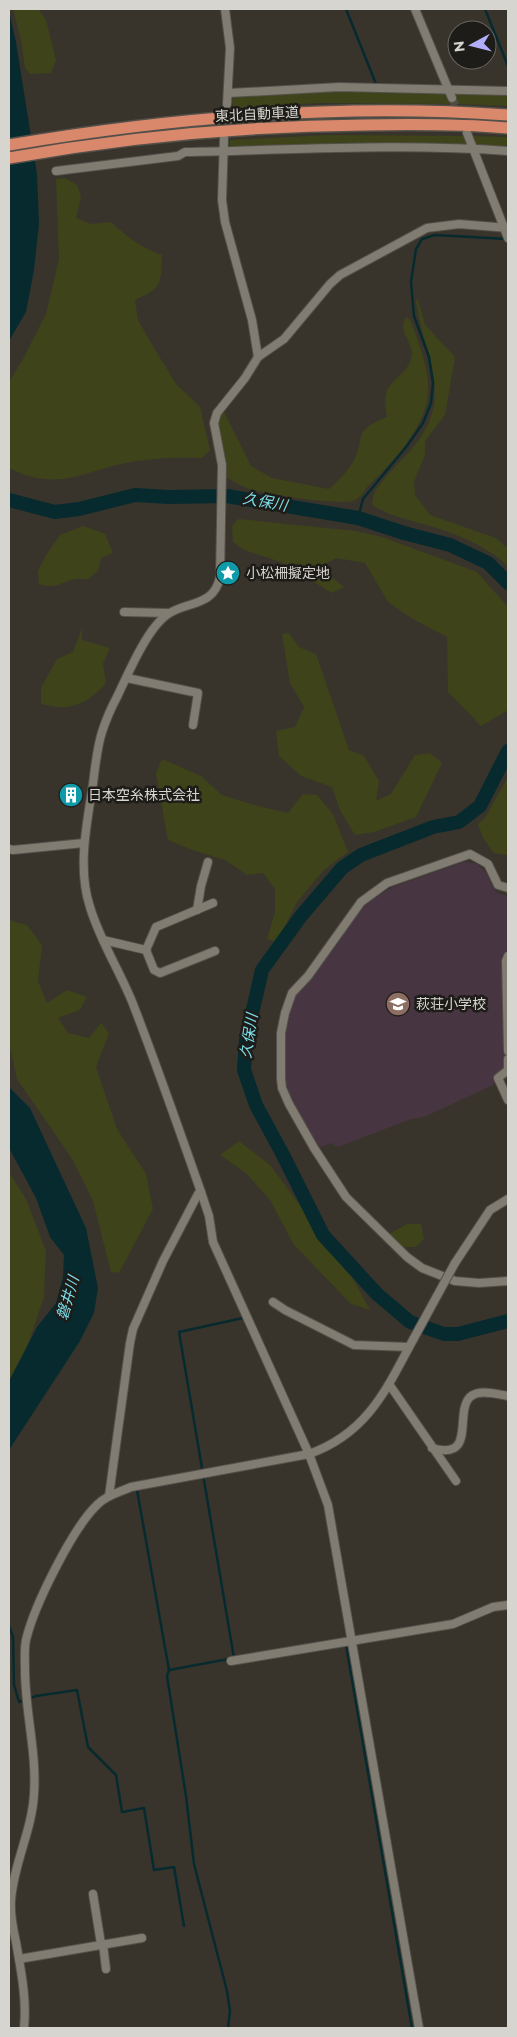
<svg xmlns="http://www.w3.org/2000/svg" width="517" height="2037" font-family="Montserrat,'Noto Sans JP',sans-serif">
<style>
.education{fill:#473642}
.green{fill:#3e431a}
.water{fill:#072a2e}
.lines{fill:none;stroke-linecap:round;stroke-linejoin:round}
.stream{stroke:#072a2e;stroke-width:2.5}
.river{stroke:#072a2e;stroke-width:14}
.minor-tunnel{stroke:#504c45;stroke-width:8;stroke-dasharray:8 4;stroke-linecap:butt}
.minor-casing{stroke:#535049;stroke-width:10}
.highway-casing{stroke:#535049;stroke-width:14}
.minor{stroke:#817c72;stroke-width:8}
.highway{stroke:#da886c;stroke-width:11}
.minor-bridge-casing{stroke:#535049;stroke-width:10;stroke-linecap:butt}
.minor-bridge{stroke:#817c72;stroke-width:8}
.labels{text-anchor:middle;stroke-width:5;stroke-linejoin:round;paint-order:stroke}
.street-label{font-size:14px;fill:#d7d5d0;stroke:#1e1c18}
.poi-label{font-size:14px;fill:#d7d5d0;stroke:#1e1c18;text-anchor:start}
.water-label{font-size:15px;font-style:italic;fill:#7addea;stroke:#1e1c18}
</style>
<rect width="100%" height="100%" fill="#38342c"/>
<polygon class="education" points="464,862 477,864 487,874 493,888 497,893 508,896 508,947 502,962 505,1016 505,1069 502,1073 505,1077 493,1085 424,1117 411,1119 338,1147 331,1143 318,1148 295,1110 284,1078 284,1038 286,1015 297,993 336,947 350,924 368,902 393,887"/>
<g class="green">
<polygon points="13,9 38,9 46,20 56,60 51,73 30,74 25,68 21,40"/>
<polygon points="338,91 445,93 450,104 320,103 233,108 232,100 238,96"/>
<polygon points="456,91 508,94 508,106 457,104 454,96"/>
<polygon points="328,135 465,136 467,145 462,147 235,148 230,146 230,140"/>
<polygon points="470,136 508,137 508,149 477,147 474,145"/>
<path d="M65,178L77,185L81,197L76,218L91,224L111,222C126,236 142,248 162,255C161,284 162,288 135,300L138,320L154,348L176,384L200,407L210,450L202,458C175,457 147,458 121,464C93,470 68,484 38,478C28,477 18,472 9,468V382L22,361L46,314L59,259L56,179Z"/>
<path d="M418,299L425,325L455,357L445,415L425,441V455L414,481L415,495L430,515L496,538L508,549V566C492,549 453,532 430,526C410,520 389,516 372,505C373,500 373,494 376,490C385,476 399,463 411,450C457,396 424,359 416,301Z"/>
<path d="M406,317L411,321C419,345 430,369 428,395C425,428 391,464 368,486C365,490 360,498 355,500C343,507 265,494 249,489C241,486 233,481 226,477V457L217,422L223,410L251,466L272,478L329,489C338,481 346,473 353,462C367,436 351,431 387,417C386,410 384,400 386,393C391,378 411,372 412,354C412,340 397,331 406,317Z"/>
<polygon points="238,519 356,531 382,537 477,572 508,607 508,710 481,726 448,692 447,637 411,618 388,602 365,563 336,558 320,567 344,587 332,593 281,562 244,550 233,542 232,526"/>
<path d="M83,526L105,534L113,553L101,558L98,571L88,579C83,579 76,578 71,580C59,584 53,589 39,584L38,571L46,555L60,535Z"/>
<path d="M82,628V640L110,648L103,663L106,683C96,695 82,706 65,707C57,708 48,705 41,704V688L57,659L73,652Z"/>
<polygon points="289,633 299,647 316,654 349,750 364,756 379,781 376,801 391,794 415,755 430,753 442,763 416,817 374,832 355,835 340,810 332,787 301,776 279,756 276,731 295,727 304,707 290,683 282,634"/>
<polygon points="162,759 201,776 222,795 258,806 288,813 303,794 317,795 333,814 348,852 324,870 297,902 277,942 267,939 275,912 275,889 263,873 247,875 225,860 192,850 168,840 156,773"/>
<polygon points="508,777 508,855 494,853 483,838 478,824 485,818"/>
<polygon points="9,920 27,925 42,945 38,981 47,1003 67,990 87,997 80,1010 58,1018 68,1033 89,1038 101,1023 109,1033 96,1067 117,1129 146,1174 153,1209 119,1273 111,1272 93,1201 73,1160 17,1079 9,1043"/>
<polygon points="239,1141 270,1165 348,1270 370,1310 351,1304 294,1245 270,1200 246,1173 220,1155"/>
<polygon points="9,1172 26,1199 46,1251 44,1297 17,1377 9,1381"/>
<polygon points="407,1224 421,1224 424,1239 416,1247 402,1247 389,1234"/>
</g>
<g class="water">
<polygon points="9,11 16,42 37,174 39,224 34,270 26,312 9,341"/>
<polygon points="9,1082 10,1088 30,1108 86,1228 98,1288 94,1313 80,1341 9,1450 9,1381 37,1327 56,1303 63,1277 64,1255 50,1237 36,1198 9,1148"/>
</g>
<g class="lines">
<g class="stream">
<polyline points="346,9 376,84"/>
<polyline points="485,9 508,66"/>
<polyline points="358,518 363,499 407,446 423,423 431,403 433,383 429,357 414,316 411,282 416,249 422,239 435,235 507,239"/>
<polyline points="137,1490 169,1670 167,1676 186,1796 194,1864 227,1991 230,2011 228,2028"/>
<polyline points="9,1626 13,1637 14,1685 19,1702 36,1696 77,1690 88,1747 116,1775 122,1812 144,1808 154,1870 174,1867 184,1926"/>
<polyline points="346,1645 412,2028"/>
<polyline points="169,1670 234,1658 179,1332 243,1318"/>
</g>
<g class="river">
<polyline points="9,500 55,512 79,509 135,495 169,497 227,496 358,518 404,533 450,545 488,563 508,583"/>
<polyline points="508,751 480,806 459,822 433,827 361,855 342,868 301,916 262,970 246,1040 244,1070 256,1105 283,1155 323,1235 377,1294 410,1322 444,1334 458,1334 508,1321"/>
</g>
<g class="minor-tunnel">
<polyline points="452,98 466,129"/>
<polyline points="225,134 227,104"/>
</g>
<g class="minor-casing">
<g id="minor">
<polyline points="225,9 230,48 227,104"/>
<polyline points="415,9 452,98"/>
<polyline points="229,93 339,87 508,91"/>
<polyline points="467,133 508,238"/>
<path d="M224,138L222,200L225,222L252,320L258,357L245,378L217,413L214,423L222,465L220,577C214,607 187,601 168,614C147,628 128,674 117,697C111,708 106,720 102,732C97,748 95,767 93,784C87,823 77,868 90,907C100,941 120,971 133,1004C157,1066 179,1129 201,1192L209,1216L213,1242L309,1454L328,1505L419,2028"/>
<path d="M56,171L178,156L185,152C293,150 401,143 508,151"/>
<polyline points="258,357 284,339 330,284 340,275 427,228 459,224 508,228"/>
<polyline points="124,612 169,613"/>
<polyline points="127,678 198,693 193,725"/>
<polyline points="9,849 13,850 84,843"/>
<polyline points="508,888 498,885 488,864 470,854 387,883 361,902 308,976 292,993 285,1013 281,1033 281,1079 282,1088 289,1104 314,1148 346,1197 407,1257 422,1268 455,1281 479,1283 508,1281"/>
<polyline points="197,910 201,886 208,862"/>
<polyline points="103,940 146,950 154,970 160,973 215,951"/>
<polyline points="146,950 156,927 213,903"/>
<polyline points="508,956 506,961 508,1051"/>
<polyline points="508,1059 508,1070 498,1078 508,1100"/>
<polyline points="455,1263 490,1210 508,1199"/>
<polyline points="273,1302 285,1310 354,1345 409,1347"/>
<polyline points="389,1384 456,1481"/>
<path d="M432,1448C477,1461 454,1413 470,1397C479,1389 498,1394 508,1396"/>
<polyline points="109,1496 130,1343 133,1329 163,1261 198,1194 201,1192"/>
<polyline points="231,1661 453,1624 493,1607 508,1605"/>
<polyline points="93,1894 101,1944"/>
<polyline points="103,1944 106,1969"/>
<polyline points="19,1959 142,1938"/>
<path d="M24,2028C27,1999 21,1971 16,1942C13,1929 10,1915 11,1901C13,1865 32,1831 34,1794C37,1752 25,1712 25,1670C25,1661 24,1649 26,1640C34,1606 73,1527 98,1504C107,1495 120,1492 131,1487L309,1454C368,1433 387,1388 414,1338"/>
</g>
</g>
<g class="highway-casing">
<g id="highway">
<path d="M9,145C173,117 342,103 508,115"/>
<path d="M9,158C126,137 245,126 364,125C412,124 460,124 508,128"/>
</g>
</g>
<use href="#minor" class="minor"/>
<use href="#highway" class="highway"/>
<g class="minor-bridge-casing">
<polyline id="minor-bridge" points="414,1338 455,1263"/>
</g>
<use href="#minor-bridge" class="minor-bridge"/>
</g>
<defs>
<g id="sight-disc" transform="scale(1.25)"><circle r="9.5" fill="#0f9aa8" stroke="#1e1c18"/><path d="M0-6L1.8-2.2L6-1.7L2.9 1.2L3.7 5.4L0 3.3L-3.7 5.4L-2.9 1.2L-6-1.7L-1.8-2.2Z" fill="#fff"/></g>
<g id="building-disc" transform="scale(1.25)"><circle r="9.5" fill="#0f9aa8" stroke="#1e1c18"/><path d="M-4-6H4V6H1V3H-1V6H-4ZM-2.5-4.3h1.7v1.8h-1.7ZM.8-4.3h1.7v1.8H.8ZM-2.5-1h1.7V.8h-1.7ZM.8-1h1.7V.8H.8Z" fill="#fff"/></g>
<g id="school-disc" transform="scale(1.25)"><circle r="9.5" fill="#8d6e63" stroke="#1e1c18"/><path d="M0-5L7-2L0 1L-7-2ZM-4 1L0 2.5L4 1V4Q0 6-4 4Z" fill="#fff"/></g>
</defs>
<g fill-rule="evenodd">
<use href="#sight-disc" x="228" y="573"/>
<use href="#building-disc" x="71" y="795"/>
<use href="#school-disc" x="398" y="1004"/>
</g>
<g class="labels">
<g class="street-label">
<text transform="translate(257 114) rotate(-3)" y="5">東北自動車道</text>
</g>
<g class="poi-label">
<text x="246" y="578">小松柵擬定地</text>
<text x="88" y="800">日本空糸株式会社</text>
<text x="416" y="1009">萩荘小学校</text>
</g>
<g class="water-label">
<text transform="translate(265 502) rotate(10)" y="5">久保川</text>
<text transform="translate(249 1036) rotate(-81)" y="5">久保川</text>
<text transform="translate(68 1298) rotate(-74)" y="5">磐井川</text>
</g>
</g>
<rect width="517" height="2037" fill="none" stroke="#d7d5d0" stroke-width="20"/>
<g transform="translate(472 45) rotate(263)"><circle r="24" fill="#1e1c18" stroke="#686662"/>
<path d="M0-4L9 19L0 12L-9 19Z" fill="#b2adf9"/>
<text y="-8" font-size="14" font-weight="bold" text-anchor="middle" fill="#d7d5d0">N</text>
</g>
</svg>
